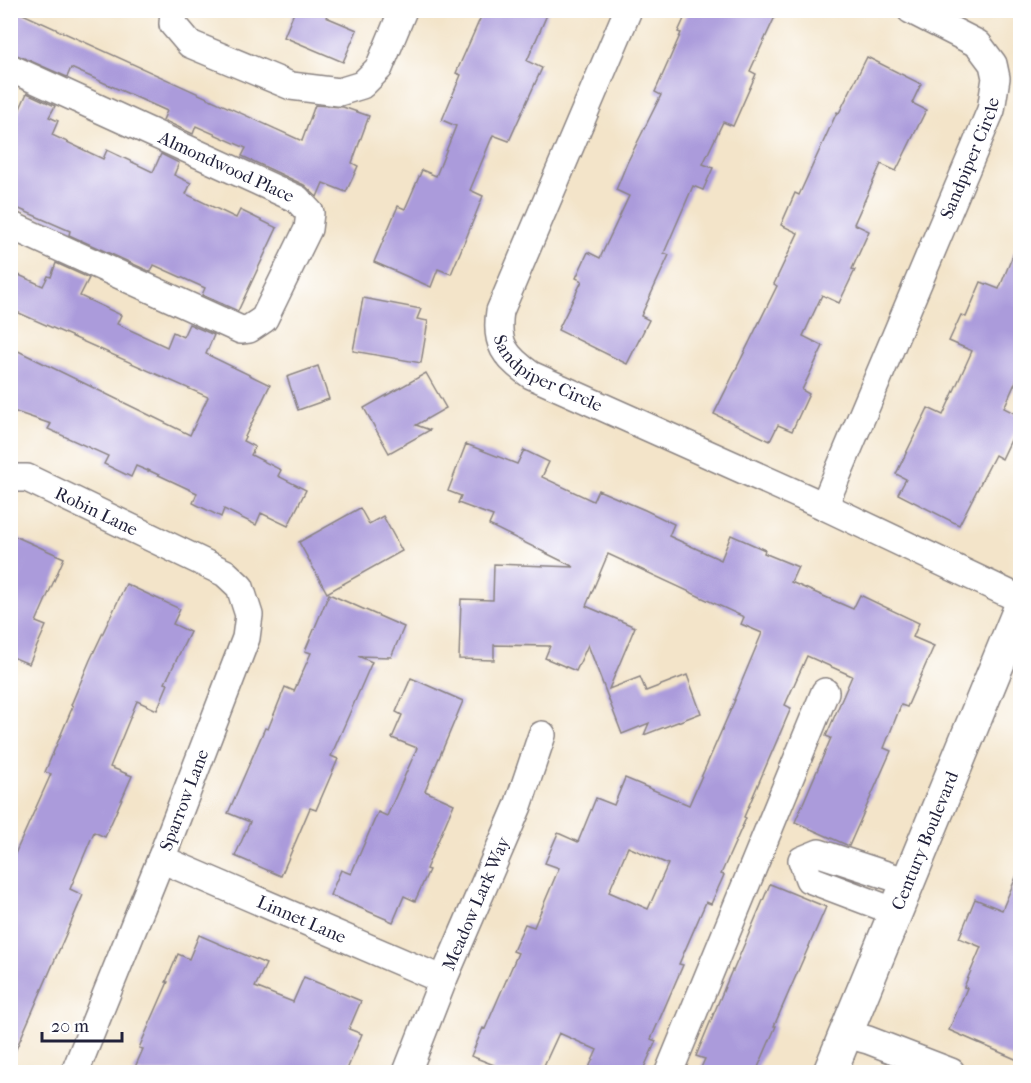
<svg xmlns="http://www.w3.org/2000/svg" width="1031" height="1083" font-family="'IM FELL French Canon',serif">
<style>
.building{fill:#ab9bdb;fill-rule:evenodd}
.lines{fill:none;stroke-linecap:round;stroke-linejoin:round}
.minor-casing{stroke:#8a8382;stroke-width:30}
.tertiary-casing{stroke:#8a8382;stroke-width:36}
.minor{stroke:#fff;stroke-width:27}
.tertiary{stroke:#fff;stroke-width:33}
.labels{text-anchor:middle;stroke-width:4.5;stroke-linejoin:round;paint-order:stroke}
.street-label{font-size:18px;fill:#22223b;stroke:#fff}
</style>
<rect width="100%" height="100%" fill="#fff"/>
<filter id="ink" filterUnits="userSpaceOnUse"><feTurbulence type="fractalNoise" baseFrequency=".0167" numOctaves="2"/><feDisplacementMap in="SourceGraphic" scale="12" xChannelSelector="R" yChannelSelector="G"/><feConvolveMatrix kernelMatrix="1 2 1 2 8 2 1 2 1" color-interpolation-filters="sRGB"/></filter>
<filter id="wash" filterUnits="userSpaceOnUse"><feTurbulence type="fractalNoise" baseFrequency=".008" numOctaves="4" result="noise"/><feDisplacementMap in="SourceGraphic" scale="24" xChannelSelector="R" yChannelSelector="G"/><feGaussianBlur stdDeviation="1.35" result="paint"/><feColorMatrix in="noise" values="0 0 0 0 0 0 0 0 0 0 0 0 0 0 0 0 0 1.4 0 .05"/><feComposite in="paint" operator="in"/></filter>
<g filter="url(#wash)">
<rect width="100%" height="100%" fill="#f3e4c9"/>
<g id="blocks">
<g class="building">
<polygon points="10,10 14,10 302,141 315,105 343,107 369,116 352,163 358,166 346,192 323,183 317,197 304,185 242,156 246,148 196,126 193,134 163,120 167,111 71,68 67,77 10,52"/>
<polygon points="295,10 329,10 326,17 357,30 343,62 284,37"/>
<polygon points="484,10 549,10 527,61 542,68 509,141 493,135 470,190 483,196 467,236 451,274 438,269 431,287 374,262 398,206 405,209 422,170 436,176 456,126 442,120 461,75 456,73"/>
<polygon points="688,10 778,10 750,71 756,74 733,126 723,122 703,164 713,168 703,190 693,186 664,253 669,255 641,316 649,320 627,364 558,330 582,281 576,278 588,252 600,258 629,196 616,190 627,163 661,95 655,92 681,33 678,32"/>
<polygon points="867,57 921,84 912,103 926,110 896,171 881,164 854,224 869,231 852,269 855,270 839,303 822,295 803,336 823,346 802,390 809,394 792,431 778,425 770,441 714,414 777,286 774,284 798,233 781,225 795,193 799,195 837,112 839,113"/>
<polygon points="27,93 55,106 49,117 58,121 52,135 103,159 107,150 153,172 161,154 179,163 174,175 191,183 186,194 236,218 240,210 277,228 238,311 202,295 205,288 154,265 151,272 69,235 70,231 10,205 10,131"/>
<polygon points="1020,238 1020,372 1004,408 1020,416 1020,421 1002,459 995,455 959,525 898,494 906,479 896,474 928,408 943,415 972,351 949,341 961,315 966,317 981,282 999,289"/>
<polygon points="56,263 89,278 80,296 121,315 117,324 167,347 173,332 183,337 189,324 214,335 206,354 270,385 243,441 255,447 251,455 281,470 278,476 306,490 288,526 261,513 256,525 224,509 221,517 193,503 197,493 148,470 148,471 136,466 131,477 104,464 108,456 48,429 51,424 10,410 10,347 190,435 208,397 10,309 10,271 43,286 48,276 51,277"/>
<polygon points="363,298 421,309 417,319 428,321 421,363 353,351"/>
<polygon points="318,366 329,399 298,410 287,377"/>
<polygon points="426,373 446,408 416,425 430,430 389,453 364,408"/>
<path d="M466,444L517,464L524,450L549,462L542,477L593,501L598,490L645,510L674,524L669,536L721,560L731,535L765,550L764,553L798,567L791,582L853,609L860,595L919,623L913,637L934,646L907,707L901,705L884,748L891,751L849,846L795,822L831,738L826,736L852,676L807,656L785,705L791,708L744,817L746,818L721,874L724,875L711,904L706,902L679,964L683,965L651,1039L656,1041L642,1072H587L597,1050L559,1033L541,1072H491L494,1065L471,1056L483,1028L485,1029L518,953L513,951L525,924L534,927L559,868L545,863L558,833L578,842L596,798L614,805L625,778L689,805L735,700H734L762,633L741,624L744,617L608,554L586,606L635,627L609,689L640,677L646,691L687,675L701,713L644,735L649,723L622,734L588,645L576,671L545,658L550,646L494,645V660L459,659L461,599L493,600L494,564L574,567L489,525L493,516L458,503L461,496L448,491ZM628,847L668,864L648,909L609,892Z"/>
<polygon points="360,508 369,524 383,516 402,551 327,593 299,542"/>
<polygon points="10,534 64,558 36,622 46,626 29,664 10,656"/>
<polygon points="126,584 180,609 173,624 190,632 165,683 168,684 157,710 137,701 110,767 132,776 105,837 94,832 70,889 83,895 10,1063 10,865 51,774 45,772 73,706 71,705 90,660"/>
<polygon points="329,594 404,627 391,657 358,656 372,662 331,756 338,759 316,810 310,808 281,876 235,856 250,822 228,813 265,728 268,729 285,687 294,691 311,653 305,651"/>
<polygon points="411,678 463,701 425,791 454,804 426,869 429,870 415,901 404,896 393,922 330,895 341,870 351,874 378,812 387,816 417,748 392,738 402,715 396,712"/>
<polygon points="1020,868 1020,1061 949,1030 967,988 964,987 981,947 959,938 975,899 1002,910"/>
<polygon points="770,884 826,907 774,1026 776,1026 756,1072 699,1072 705,1059 696,1056 732,970 733,971"/>
<polygon points="199,935 266,964 255,987 293,1002 304,977 361,1001 349,1029 362,1034 346,1072 133,1072 143,1049 139,1048 168,982 166,982 178,954 189,959"/>
</g>
</g>
</g>
<g filter="url(#ink)">
<use href="#blocks" fill-opacity="0" stroke="#8a8382" stroke-width="1.5"/>
<g class="lines">
<g class="minor-casing">
<g id="minor">
<polyline points="174,10 173,24 190,44 291,86 339,92 362,85 379,68 403,10"/>
<path id="s1" d="M628,10L500,311C495,344 505,357 531,375L824,506L991,110L996,78L993,64L978,44L911,10"/>
<path id="s2" d="M10,68L297,199L310,213L308,229L264,319L249,329L241,330L10,225"/>
<path id="s3" d="M10,478H27L225,573L240,587L249,615L246,638L161,859L75,1072"/>
<polyline points="824,506 1020,599"/>
<path id="s4" d="M161,859L443,980"/>
<polyline points="896,912 809,879 802,860 819,853 908,882"/>
<polyline points="846,1034 868,1040 951,1072"/>
<path id="s5" d="M407,1072L443,980L518,806L542,735"/>
<polyline points="669,1072 825,692"/>
</g>
</g>
<g class="tertiary-casing">
<g id="tertiary">
<path id="s6" d="M830,1072L1020,609"/>
</g>
</g>
<use href="#minor" class="minor"/>
<use href="#tertiary" class="tertiary"/>
</g>
</g>
<g class="labels">
<g class="street-label">
<text dy="6" stroke="none"><textPath href="#s1" startOffset="1102">Sandpiper Circle</textPath></text>
<text dy="6" stroke="none"><textPath href="#s2" startOffset="238">Almondwood Place</textPath></text>
<text dy="6" stroke="none"><textPath href="#s1" startOffset="416">Sandpiper Circle</textPath></text>
<text dy="6" stroke="none"><textPath href="#s3" startOffset="94">Robin Lane</textPath></text>
<text transform="translate(184 800) rotate(-69)" y="6">Sparrow Lane</text>
<text dy="6" stroke="none"><textPath href="#s6" startOffset="250">Century Boulevard</textPath></text>
<text dy="6" stroke="none"><textPath href="#s5" startOffset="182">Meadow Lark Way</textPath></text>
<text dy="6" stroke="none"><textPath href="#s4" startOffset="153">Linnet Lane</textPath></text>
</g>
</g>
<rect width="1031" height="1083" fill="none" stroke="#fff" stroke-width="36"/>
<path d="M42 1032v9h80v-9" fill="none" stroke="#22223b" stroke-width="3"/>
<text x="51" y="1032" font-size="18" fill="#22223b" stroke="#ffffff" stroke-width="4.5" paint-order="stroke">20 m</text>
</svg>
